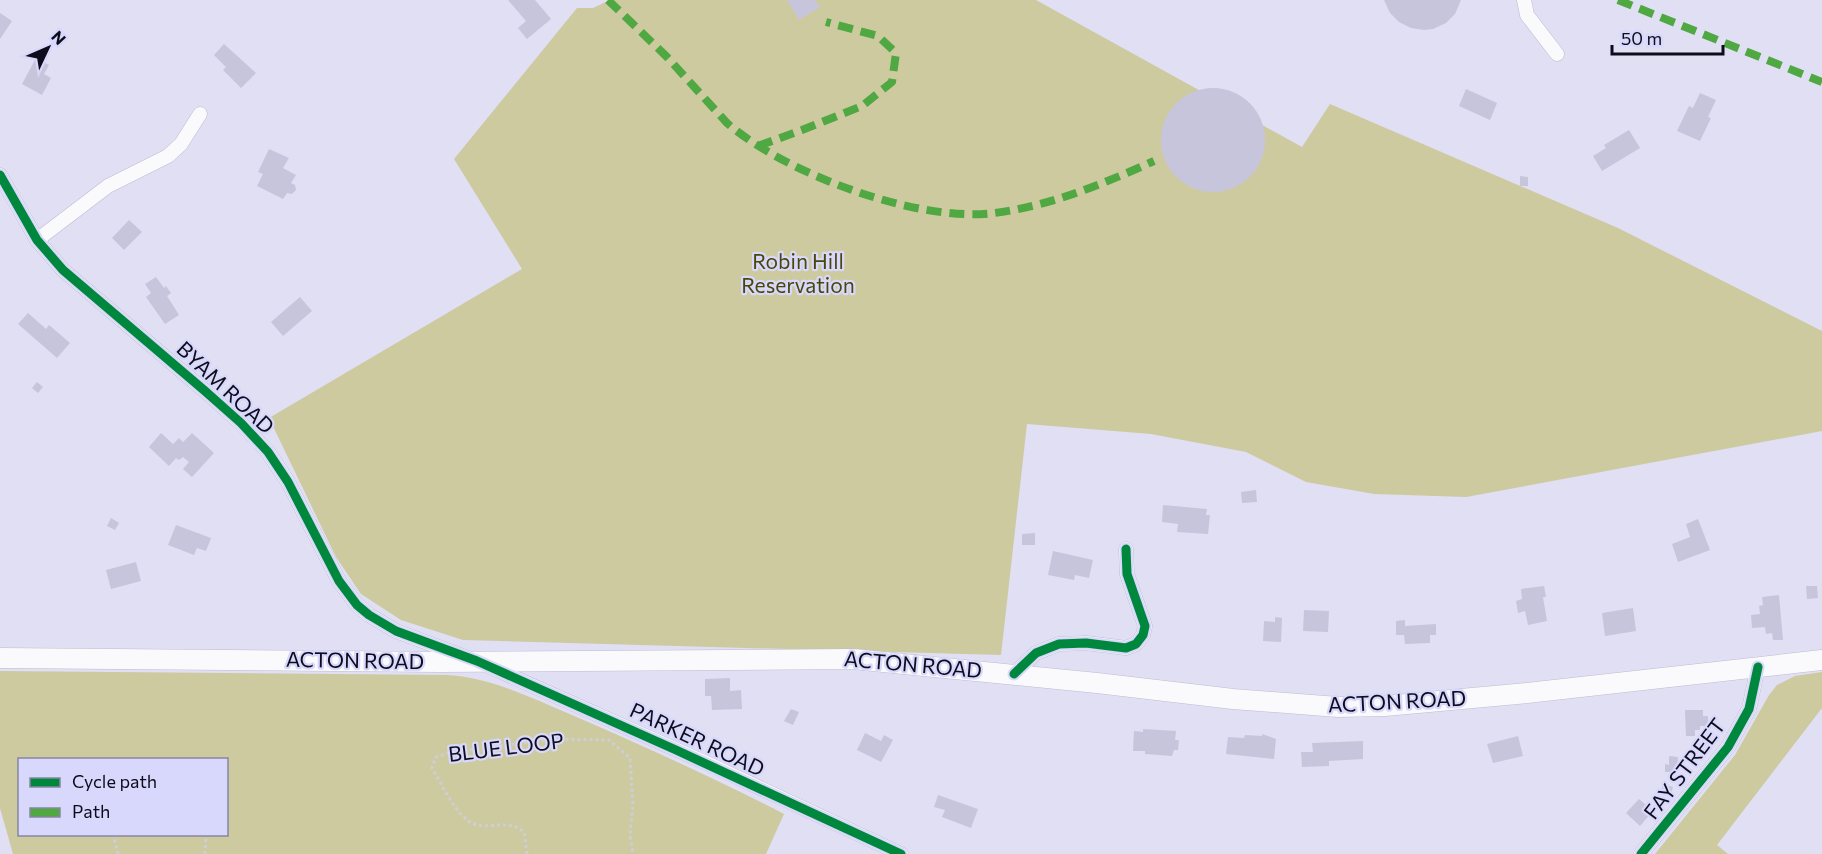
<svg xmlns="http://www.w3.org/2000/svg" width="1822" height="854" font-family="Commissioner,sans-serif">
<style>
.green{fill:#cdcaa0;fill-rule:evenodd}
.building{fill:#c7c5dc}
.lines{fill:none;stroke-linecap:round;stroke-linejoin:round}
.street-casing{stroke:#bdbccf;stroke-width:15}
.secondary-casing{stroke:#bdbccf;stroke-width:21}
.path{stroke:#ceced4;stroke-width:3;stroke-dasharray:3 3;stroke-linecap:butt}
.street{stroke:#fafafd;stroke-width:14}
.secondary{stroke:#fafafd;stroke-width:20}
.quiet{stroke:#50a843;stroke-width:8;stroke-dasharray:15 8;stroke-linecap:butt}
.cycleway-casing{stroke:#d8d7fc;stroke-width:13}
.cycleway{stroke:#00873e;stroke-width:9}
.labels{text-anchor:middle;stroke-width:4.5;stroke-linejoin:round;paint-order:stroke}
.park-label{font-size:21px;fill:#494606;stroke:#d8d7fc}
.street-label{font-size:21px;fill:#0d0c1b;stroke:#d8d7fc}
</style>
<rect width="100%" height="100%" fill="#e0dff4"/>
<g class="green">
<polygon points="610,0 1036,0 1302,147 1330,104 1618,228 1822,331 1822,431 1466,497 1374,494 1306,482 1246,452 1151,434 1027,424 1001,655 463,640 401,620 361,594 336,557 269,418 522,269 454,159 577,8 593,8"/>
<path d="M0,671L446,675C491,677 531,698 572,715C644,746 714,778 784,814L766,854H13L0,808ZM20,760H226V834H20Z"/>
<polygon points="1822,672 1822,708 1717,845 1728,854 1655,854 1735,755 1769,695 1777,685 1795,676"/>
</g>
<g class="building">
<polygon points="508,0 535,0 551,19 527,39 518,28 526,21"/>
<polygon points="787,0 815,0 820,7 799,20"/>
<polygon points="1384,0 1461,0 1455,14 1446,23 1433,29 1424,30 1411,28 1399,22 1390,13"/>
<polygon points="0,13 12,21 0,39"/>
<polygon points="224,44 256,73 241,88 223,70 226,67 214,55"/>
<polygon points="36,58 49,65 44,74 51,78 42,95 22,84"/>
<circle cx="1213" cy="140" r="52"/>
<polygon points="1466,89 1497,103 1490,120 1459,106"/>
<polygon points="1700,93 1716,100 1708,117 1711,118 1700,141 1677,131 1689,106 1693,108"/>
<polygon points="1629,130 1640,148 1602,171 1593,156 1606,148 1604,145"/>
<polygon points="269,149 289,158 283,168 296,175 291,183 295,185 296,190 292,194 287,193 283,199 257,186 263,174 258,172"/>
<polygon points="1520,176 1528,177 1528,186 1520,186"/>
<polygon points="129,220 142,232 124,250 112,238"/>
<polygon points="156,277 164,288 166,286 171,293 167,296 179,315 165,324 146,297 151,293 145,284"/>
<polygon points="300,297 312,311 283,336 271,322"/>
<polygon points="28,313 46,329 49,325 70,343 57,358 18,324"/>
<polygon points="37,382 43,387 38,393 32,388"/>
<polygon points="161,433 173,444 179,438 183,442 192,433 214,453 192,477 183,469 189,462 183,457 179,460 176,458 169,466 149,447"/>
<polygon points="1256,490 1257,502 1242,503 1241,492"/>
<polygon points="1163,505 1207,509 1206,515 1210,515 1208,534 1177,532 1178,524 1162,522"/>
<polygon points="111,518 119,523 115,530 107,526"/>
<polygon points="1698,519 1710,550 1678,562 1672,544 1690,537 1686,524"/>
<polygon points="176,525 211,538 206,551 197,548 194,555 168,545"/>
<polygon points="1035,533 1035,545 1022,545 1022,534"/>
<polygon points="1053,551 1093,560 1089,578 1075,575 1074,580 1048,575"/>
<polygon points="136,562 141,581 111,589 106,570"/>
<polygon points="1544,586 1546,597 1543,597 1547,621 1528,625 1525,611 1518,613 1516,601 1522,599 1521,589"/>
<polygon points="1806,586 1817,586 1818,598 1807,599"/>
<polygon points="1779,595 1783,640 1773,640 1772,633 1766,634 1765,627 1752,628 1751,615 1760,614 1759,606 1763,605 1762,597"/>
<polygon points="1633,608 1636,631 1605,636 1602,613"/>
<polygon points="1304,610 1329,611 1328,632 1303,631"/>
<polygon points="1275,617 1282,618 1281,642 1263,641 1264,621 1275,622"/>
<polygon points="1405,620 1405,626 1436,624 1436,635 1430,635 1430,643 1405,644 1404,635 1396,635 1396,621"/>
<polygon points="730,678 730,691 741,690 742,709 712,710 711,696 705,696 705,679"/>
<polygon points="791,709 799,712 793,725 784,721"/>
<polygon points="1685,710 1703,710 1703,716 1708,716 1708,726 1700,726 1700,730 1695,730 1695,736 1686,736"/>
<polygon points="1143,729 1176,731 1175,740 1179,740 1178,750 1174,750 1172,756 1145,754 1145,751 1133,751 1134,731 1143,732"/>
<polygon points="865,733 881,741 884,735 893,740 881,762 857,750"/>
<polygon points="1262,734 1276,739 1274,759 1226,754 1228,737 1244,738 1245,735 1262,736"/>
<polygon points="1518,736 1523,756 1493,763 1487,744"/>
<polygon points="1363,741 1363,759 1329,761 1329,766 1302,767 1301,752 1313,752 1312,743"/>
<polygon points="1669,756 1678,757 1677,772 1665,772 1665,764 1669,765"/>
<polygon points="1663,784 1673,787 1671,794 1661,791"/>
<polygon points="938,795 978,809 971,828 942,817 945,810 934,807"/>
<polygon points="1639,799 1653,811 1640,826 1626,813"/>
</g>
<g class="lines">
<g class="street-casing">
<g id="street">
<polyline points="1524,0 1527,15 1557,54"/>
<polyline points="0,175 37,240 63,270 205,391 241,423 268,452 288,482 339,581 357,605 369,615 396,631 468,658"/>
<polyline points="37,240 108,186 168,156 181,144 200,114"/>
<polyline points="486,665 713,766 901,854"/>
<polyline points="1014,674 1036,653 1059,644 1086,643 1126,648 1136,644 1143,635 1145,626 1127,574 1126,549"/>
<polyline points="1641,854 1728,747 1749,709 1758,667"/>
</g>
</g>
<g class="secondary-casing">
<polyline id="secondary" points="0,658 440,662 853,659 1097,683 1233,699 1338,707 1385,706 1527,693 1822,660"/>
</g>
<g class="path">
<polyline points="116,834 114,838 118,854"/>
<polyline points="205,854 206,834"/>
<path d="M527,854L524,832C508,818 492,830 474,824C457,818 441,783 432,768L436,757L452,752L553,739L609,740L630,758L633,804L630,836L633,854"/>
</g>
<use href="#street" class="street"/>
<use href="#secondary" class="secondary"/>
<g class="quiet">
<path d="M608,0L667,57L727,123C784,173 918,223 994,213C1050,206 1103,184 1154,161"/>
<polyline points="1618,0 1822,82"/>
<polyline points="758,146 802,130 862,106 892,82 896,53 878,36 826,22"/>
</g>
<g class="cycleway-casing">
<g id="cycleway">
<polyline points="0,175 37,240 63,270 205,391 241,423 268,452 288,482 339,581 357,605 369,615 396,631 477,661 676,750 901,854"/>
<polyline points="1014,674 1036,653 1059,644 1086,643 1126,648 1136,644 1143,635 1145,626 1127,574 1126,549"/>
<polyline points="1641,854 1728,747 1749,709 1758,667"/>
</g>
</g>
<use href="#cycleway" class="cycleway"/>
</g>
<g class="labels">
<g class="park-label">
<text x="798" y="269">Robin Hill<tspan x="798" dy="24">Reservation</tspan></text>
</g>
<g class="street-label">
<text transform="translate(225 388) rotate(43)" y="7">BYAM ROAD</text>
<text transform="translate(355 661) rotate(1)" y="7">ACTON ROAD</text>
<text transform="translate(913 665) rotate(5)" y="7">ACTON ROAD</text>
<text transform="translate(1397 702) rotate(-3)" y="7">ACTON ROAD</text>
<text transform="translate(697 740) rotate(25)" y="7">PARKER ROAD</text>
<text transform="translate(506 748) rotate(-7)" y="7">BLUE LOOP</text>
<text transform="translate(1685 769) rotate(-53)" y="7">FAY STREET</text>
</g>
</g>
<rect x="18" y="758" width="210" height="78" fill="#d8d7fc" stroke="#8786a2" stroke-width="1.5"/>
<rect x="30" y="778" width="30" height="9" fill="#00873e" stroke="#8786a2" stroke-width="1.5"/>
<text x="72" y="788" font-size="18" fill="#0d0c1b">Cycle path</text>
<rect x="30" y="808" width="30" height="9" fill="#50a843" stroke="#8786a2" stroke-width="1.5"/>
<text x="72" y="818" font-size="18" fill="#0d0c1b">Path</text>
<g transform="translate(48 48) rotate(46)" stroke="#d8d7fc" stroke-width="4.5" paint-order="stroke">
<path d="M0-4.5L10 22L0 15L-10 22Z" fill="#0d0c1b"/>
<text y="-9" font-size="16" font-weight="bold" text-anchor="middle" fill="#0d0c1b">N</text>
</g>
<path d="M1612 45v9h111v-9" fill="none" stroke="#0d0c1b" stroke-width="3"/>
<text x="1621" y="45" font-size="18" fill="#0d0c1b" stroke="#d8d7fc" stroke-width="4.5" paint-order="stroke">50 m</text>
</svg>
